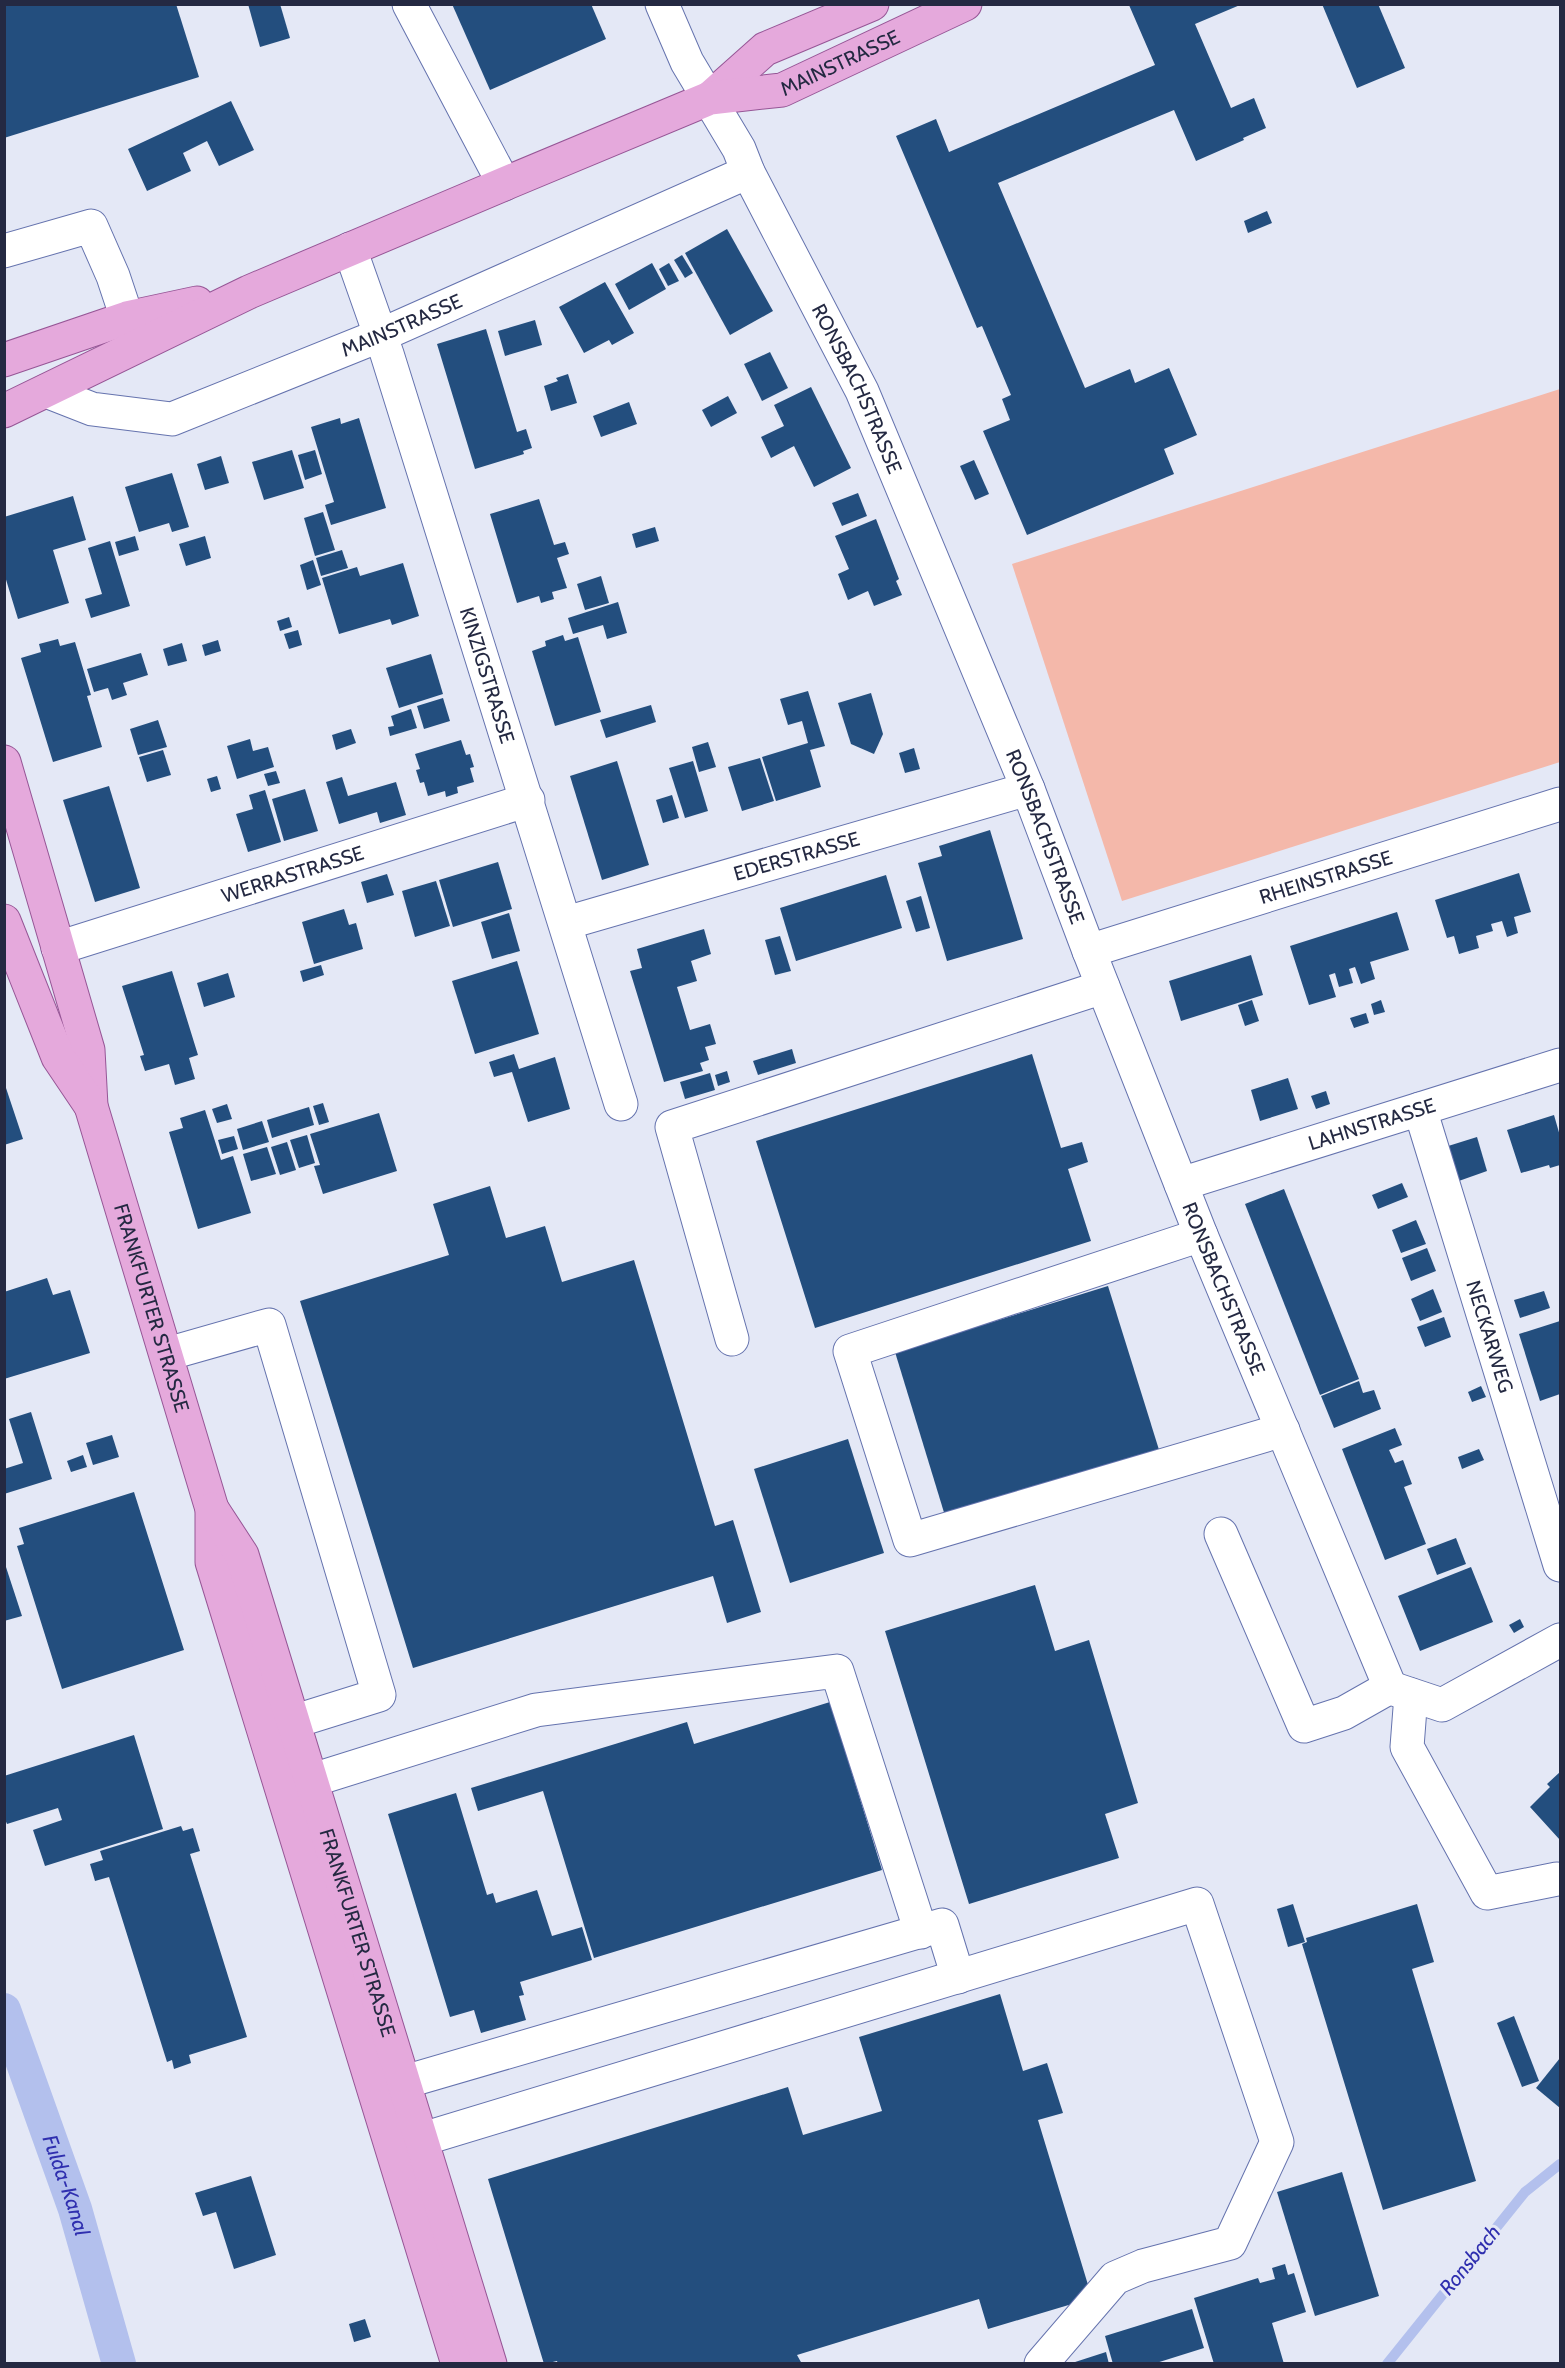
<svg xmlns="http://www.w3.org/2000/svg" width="1565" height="2368" font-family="Cabin,sans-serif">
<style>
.green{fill:#f4b8aa}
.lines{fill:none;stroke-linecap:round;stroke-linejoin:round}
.stream{stroke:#b3c0ed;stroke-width:10}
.canal{stroke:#b3c0ed;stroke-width:34}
.building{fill:#234e7e}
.minor-casing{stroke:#6573ae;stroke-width:35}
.major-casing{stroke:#965696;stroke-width:35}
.minor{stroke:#fff;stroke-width:33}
.major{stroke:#e5a9dc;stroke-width:33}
.labels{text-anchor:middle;stroke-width:6;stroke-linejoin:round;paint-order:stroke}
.street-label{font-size:20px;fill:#242942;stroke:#e4e8f6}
.water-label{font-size:21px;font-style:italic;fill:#2f2faf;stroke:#e4e8f6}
</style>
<rect width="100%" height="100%" fill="#e4e8f6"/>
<polygon class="green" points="1560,389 1560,762 1122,901 1012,564"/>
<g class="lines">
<polyline class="stream" points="1387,2364 1525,2192 1560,2164"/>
<path class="canal" id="s1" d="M4,2010L75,2209L119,2364"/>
</g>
<g class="building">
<polygon points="4,4 176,4 199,77 4,138"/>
<polygon points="248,4 280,4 290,38 260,47"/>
<polygon points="452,4 591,4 606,39 490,90"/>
<polygon points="1322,4 1378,4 1405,68 1357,88"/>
<polygon points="1129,5 1240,5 1195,24 1231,108 1254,98 1266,128 1243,138 1244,140 1196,161 1174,110 998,183 1085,388 1130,369 1135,383 1169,368 1197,435 1164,449 1174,474 1027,535 983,431 1010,420 1002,399 1011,395 982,326 977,328 896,136 936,119 949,152 1155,65"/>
<polygon points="231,101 254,150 219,166 207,141 183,153 191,171 147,191 128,149"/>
<polygon points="1267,211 1272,223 1248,233 1244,221"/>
<polygon points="727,229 773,311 730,335 685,253"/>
<polygon points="682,255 693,273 685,278 674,260"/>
<polygon points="652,263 666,289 629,310 615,284"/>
<polygon points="669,263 679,281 668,286 659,269"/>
<polygon points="605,282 634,333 612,345 609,340 584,353 559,307"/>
<polygon points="535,320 542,345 505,356 498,331"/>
<polygon points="486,329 517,432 526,429 532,448 523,451 524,454 475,469 437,344"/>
<polygon points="770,352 788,388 762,401 744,364"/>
<polygon points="568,374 577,403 551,411 544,386 558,381 556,378"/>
<polygon points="811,387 851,468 814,487 794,446 771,458 761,437 784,426 774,405"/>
<polygon points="728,396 737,413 711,427 702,410"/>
<polygon points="629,402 637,424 601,437 593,416"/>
<polygon points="340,418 341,424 359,418 386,508 331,525 325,505 334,502 311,427"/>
<polygon points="292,450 304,488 264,500 252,462"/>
<polygon points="315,450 322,474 305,480 298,455"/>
<polygon points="221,456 229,483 205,490 197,464"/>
<polygon points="974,460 989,494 975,500 960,466"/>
<polygon points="172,473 189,527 172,532 169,523 139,532 125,487"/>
<polygon points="858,493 867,516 842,526 832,503"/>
<polygon points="73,496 86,540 53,550 69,603 18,619 4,573 4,517"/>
<polygon points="539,499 554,545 565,542 569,554 557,558 567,588 552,592 554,599 541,603 539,596 517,603 490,514"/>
<polygon points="323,512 335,550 315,556 304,518"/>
<polygon points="876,519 899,579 896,581 902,595 874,606 868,591 848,600 838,574 849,569 835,536"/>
<polygon points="655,527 659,541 636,548 632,534"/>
<polygon points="135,536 139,550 119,556 115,542"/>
<polygon points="205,536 211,558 186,566 179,544"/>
<polygon points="110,541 130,606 91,618 85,599 102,594 88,548"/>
<polygon points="342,550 348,568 321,576 316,558"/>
<polygon points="313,560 321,585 307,590 300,565"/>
<polygon points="403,563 419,616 392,625 390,619 339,634 322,578 357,567 360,576"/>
<polygon points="601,576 609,603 585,610 577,584"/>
<polygon points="618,602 627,633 607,639 603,625 573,634 568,618"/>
<polygon points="289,617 292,627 280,631 277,621"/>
<polygon points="298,630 302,645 289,649 284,634"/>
<polygon points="563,635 565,641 578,637 601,712 555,726 532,651 546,646 545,641"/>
<polygon points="58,639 60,646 75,642 91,695 87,696 102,747 53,762 21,658 41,652 39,644"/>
<polygon points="218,640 221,651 205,656 202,645"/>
<polygon points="182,643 187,661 168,666 163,649"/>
<polygon points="141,653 148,675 123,683 127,695 112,700 108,688 94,692 87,669"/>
<polygon points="431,654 443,694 399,708 386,668"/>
<polygon points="808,691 825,746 810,750 821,787 776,801 762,757 808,743 802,721 788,725 780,699"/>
<polygon points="871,693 883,734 874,754 851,744 838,703"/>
<polygon points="443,698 450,721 424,729 417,706"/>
<polygon points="651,705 656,722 606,738 600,720"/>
<polygon points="411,709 417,728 390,736 388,727 394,726 391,716"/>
<polygon points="158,720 167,747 138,755 130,729"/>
<polygon points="351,729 356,743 336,750 332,735"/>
<polygon points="250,739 253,751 268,747 274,767 237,779 227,746"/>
<polygon points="461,740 466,755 470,754 474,767 470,768 474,782 457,787 458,793 446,797 445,791 428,796 424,782 420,783 416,770 420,769 415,754"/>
<polygon points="708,742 716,767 699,772 692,747"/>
<polygon points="914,748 920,769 905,773 899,753"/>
<polygon points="163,750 171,775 147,782 139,757"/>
<polygon points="760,758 774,801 742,811 728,767"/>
<polygon points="617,761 649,865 602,880 570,776"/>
<polygon points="693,761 708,811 685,818 669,768"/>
<polygon points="276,771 280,783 268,786 264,774"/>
<polygon points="217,776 221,789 211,792 207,779"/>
<polygon points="342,777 348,796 396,782 406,815 380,823 377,812 339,824 326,782"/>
<polygon points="109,786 140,888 95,902 63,800"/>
<polygon points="305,789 318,831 284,841 272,799"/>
<polygon points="265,790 281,842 248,852 236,814 253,809 249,795"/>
<polygon points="672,795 679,818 663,823 656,800"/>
<polygon points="990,830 1023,939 947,961 918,863 942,856 939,846"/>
<polygon points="498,862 512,909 453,927 439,880"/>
<polygon points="1519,873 1531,912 1514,917 1518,933 1507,937 1502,921 1491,924 1493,931 1476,936 1479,948 1459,954 1454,936 1447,938 1435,900"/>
<polygon points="387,874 394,895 367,903 361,882"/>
<polygon points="886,875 902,928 796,961 780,908"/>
<polygon points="436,881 450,926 415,937 402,891"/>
<polygon points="921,896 930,928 916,932 906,901"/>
<polygon points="344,909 349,925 356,923 363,949 314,964 302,922"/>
<polygon points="1397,912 1409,950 1370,962 1375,979 1361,984 1355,967 1349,969 1353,983 1339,987 1335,973 1329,975 1336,997 1309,1005 1290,946"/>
<polygon points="509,913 520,951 492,959 481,922"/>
<polygon points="704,929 711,954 691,961 697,981 677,987 690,1030 710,1024 716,1044 705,1047 709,1060 700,1063 703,1071 664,1082 630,971 642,968 637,949"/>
<polygon points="780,936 791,971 775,975 765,940"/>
<polygon points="1251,955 1263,995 1181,1021 1169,981"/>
<polygon points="517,961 539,1034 475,1054 452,981"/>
<polygon points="321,965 324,975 303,982 300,971"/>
<polygon points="172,971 198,1055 189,1058 195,1079 175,1085 169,1064 145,1071 140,1056 144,1055 122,986"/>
<polygon points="228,973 235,997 204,1007 197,983"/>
<polygon points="1252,1000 1259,1021 1245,1026 1238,1005"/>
<polygon points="1381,1000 1385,1012 1374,1015 1371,1004"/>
<polygon points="1366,1013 1369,1023 1354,1028 1350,1018"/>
<polygon points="792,1049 796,1063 758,1075 753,1061"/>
<polygon points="514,1054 519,1069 555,1057 570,1109 528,1122 512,1072 494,1077 489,1062"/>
<polygon points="1032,1054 1061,1148 1082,1142 1088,1162 1068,1169 1091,1241 815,1328 756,1141"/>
<polygon points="727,1071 730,1082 718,1086 715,1075"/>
<polygon points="710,1073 715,1090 685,1099 680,1082"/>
<polygon points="1288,1078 1298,1109 1260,1121 1251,1090"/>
<polygon points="4,1082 23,1139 4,1145"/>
<polygon points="1326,1091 1330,1104 1316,1109 1311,1096"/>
<polygon points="323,1103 329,1122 319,1125 313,1106"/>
<polygon points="227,1104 232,1119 217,1123 212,1109"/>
<polygon points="309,1107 314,1125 272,1138 267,1120"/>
<polygon points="205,1110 221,1160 233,1156 251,1213 198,1229 169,1132 183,1128 180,1118"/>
<polygon points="379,1113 397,1171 323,1194 314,1166 320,1165 310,1134"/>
<polygon points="1554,1115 1560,1136 1560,1165 1550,1168 1549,1165 1521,1173 1507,1130"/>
<polygon points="262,1121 269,1142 243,1150 237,1129"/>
<polygon points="307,1135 315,1163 299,1168 290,1140"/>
<polygon points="234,1136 238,1149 222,1154 218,1140"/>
<polygon points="1477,1137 1487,1171 1456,1182 1445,1147"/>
<polygon points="287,1142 296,1170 280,1175 271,1147"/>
<polygon points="267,1147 276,1174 251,1181 243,1154"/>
<polygon points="1402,1183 1408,1197 1378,1209 1372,1195"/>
<polygon points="490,1186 506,1238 545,1226 562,1282 634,1260 715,1526 733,1520 761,1612 727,1623 713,1576 413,1668 300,1301 449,1255 433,1204"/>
<polygon points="1284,1189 1359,1379 1320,1395 1245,1204"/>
<polygon points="1416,1220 1426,1244 1401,1253 1392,1230"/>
<polygon points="1427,1248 1436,1271 1411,1281 1402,1258"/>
<polygon points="47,1278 53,1295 70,1290 90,1353 4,1379 4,1292"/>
<polygon points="1108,1286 1160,1453 946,1519 895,1352"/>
<polygon points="1433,1289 1442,1312 1420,1321 1411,1299"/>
<polygon points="1544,1291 1550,1308 1520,1318 1514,1300"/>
<polygon points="1444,1317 1451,1337 1425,1347 1417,1327"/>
<polygon points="1560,1321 1560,1394 1540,1401 1519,1334"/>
<polygon points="1359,1381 1363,1393 1374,1390 1381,1409 1334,1428 1321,1396"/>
<polygon points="1481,1386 1486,1397 1472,1402 1468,1392"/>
<polygon points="31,1412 52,1479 4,1494 4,1469 23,1463 9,1419"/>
<polygon points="1395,1428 1402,1445 1389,1450 1395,1463 1403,1460 1412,1484 1404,1487 1426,1544 1385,1560 1342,1449"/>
<polygon points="112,1435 119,1457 93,1465 86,1443"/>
<polygon points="848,1439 884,1553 790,1583 754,1469"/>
<polygon points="1479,1449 1484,1460 1462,1469 1458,1457"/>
<polygon points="83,1455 87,1467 71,1472 67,1461"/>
<polygon points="134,1492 184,1650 62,1689 17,1546 24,1544 19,1528"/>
<polygon points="1456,1538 1466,1564 1437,1575 1427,1549"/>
<polygon points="4,1561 22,1616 4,1621"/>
<polygon points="1471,1567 1493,1622 1420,1651 1398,1596"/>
<polygon points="1035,1585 1055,1651 1089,1640 1138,1803 1105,1814 1119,1858 969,1904 885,1631"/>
<polygon points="1520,1619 1524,1627 1514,1633 1509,1625"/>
<polygon points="830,1702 882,1870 594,1958 543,1791 478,1811 471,1788 687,1722 694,1744"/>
<polygon points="134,1735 163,1829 45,1866 33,1830 62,1820 58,1808 7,1824 4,1817 4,1776"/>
<polygon points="1560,1772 1560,1840 1530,1807 1550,1787 1547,1784"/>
<polygon points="456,1793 487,1895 493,1893 496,1903 537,1890 552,1936 582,1927 592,1960 520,1982 524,1995 519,1996 526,2020 481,2033 474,2010 450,2017 388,1814"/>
<polygon points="181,1826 183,1831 193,1828 200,1851 190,1854 247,2037 189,2055 191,2063 174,2069 172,2060 167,2062 109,1877 95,1881 90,1864 103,1860 100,1851"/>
<polygon points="1293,1904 1305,1942 1288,1947 1277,1909"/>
<polygon points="1417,1904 1434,1962 1412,1969 1476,2181 1383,2210 1302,1944 1307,1942 1306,1938"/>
<polygon points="1000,1994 1023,2071 1047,2063 1063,2113 1038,2120 1092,2298 988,2329 979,2299 797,2355 802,2364 558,2364 557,2361 544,2364 488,2179 788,2087 803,2135 882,2111 859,2037"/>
<polygon points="1514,2016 1539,2081 1522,2087 1497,2023"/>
<polygon points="1560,2058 1560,2108 1536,2088"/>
<polygon points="1342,2172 1379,2296 1315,2316 1277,2192"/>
<polygon points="251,2176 276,2255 234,2269 216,2212 203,2216 195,2193"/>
<polygon points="1285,2264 1288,2275 1294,2273 1306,2312 1272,2323 1284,2364 1214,2364 1194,2298 1258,2278 1260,2283 1275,2279 1272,2268"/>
<polygon points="1192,2309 1204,2348 1153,2364 1113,2364 1105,2336"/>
<polygon points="365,2319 371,2337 354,2342 349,2324"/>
<polygon points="1106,2352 1109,2364 1072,2364 1072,2363"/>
</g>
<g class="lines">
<g class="minor-casing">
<g id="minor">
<polyline points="409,4 504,184"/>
<path id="s2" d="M662,4L687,62L739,149L748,172L862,391L1028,789L1089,951L1201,1235L1390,1687"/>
<path id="s3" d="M350,249L387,354L621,1104"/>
<polyline points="4,251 91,226 113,276 127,318"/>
<path id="s4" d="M46,391L92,409L172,419L381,335L748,172"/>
<path id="s5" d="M566,923L1028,789"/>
<path id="s6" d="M58,948L528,800"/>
<path id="s7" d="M1089,951L1560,804"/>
<path id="s8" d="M1420,1109L1560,1565"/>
<path id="s9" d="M1181,1184L1560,1065"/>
<polyline points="1201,1235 850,1351 910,1540 1283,1430"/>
<polyline points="732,1339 672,1127 1103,987"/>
<polyline points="167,1354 269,1325 379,1695 267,1730"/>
<polyline points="1221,1534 1304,1726 1344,1713 1390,1687"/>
<polyline points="1391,1688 1442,1705 1560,1640"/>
<polyline points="1411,1695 1407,1747 1487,1893 1557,1879"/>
<polyline points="284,1789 536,1710 837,1671 921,1932"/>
<polyline points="377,2090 942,1925 958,1977"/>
<polyline points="393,2148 1197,1904 1277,2142 1230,2243 1143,2266 1115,2278 1041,2364"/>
</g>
</g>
<g class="major-casing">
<g id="major">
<polyline points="710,98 765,49 872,4"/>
<polyline points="4,360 127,318 197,303"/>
<path id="s10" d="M4,411L249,292L504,184L710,98L782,90L965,4"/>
<path id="s11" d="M4,762L88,1050L91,1106L212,1509V1562L458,2364"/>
<polyline points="4,921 58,1057 91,1106"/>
<path id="s12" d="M212,1509L242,1555L490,2364"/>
</g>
</g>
<use href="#minor" class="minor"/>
<use href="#major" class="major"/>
</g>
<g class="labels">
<g class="street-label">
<text dy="7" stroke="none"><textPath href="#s10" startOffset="909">MAINSTRASSE</textPath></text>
<text dy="7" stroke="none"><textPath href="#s4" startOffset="378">MAINSTRASSE</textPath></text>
<text dy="7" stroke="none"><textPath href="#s2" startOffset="432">RONSBACHSTRASSE</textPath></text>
<text dy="7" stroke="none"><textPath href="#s3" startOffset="448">KINZIGSTRASSE</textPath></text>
<text dy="7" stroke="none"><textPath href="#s2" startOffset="918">RONSBACHSTRASSE</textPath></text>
<text dy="7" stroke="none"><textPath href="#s5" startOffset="240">EDERSTRASSE</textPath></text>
<text dy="7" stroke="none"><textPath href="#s6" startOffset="246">WERRASTRASSE</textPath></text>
<text dy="7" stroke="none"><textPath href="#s7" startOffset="248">RHEINSTRASSE</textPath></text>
<text dy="7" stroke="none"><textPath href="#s9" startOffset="200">LAHNSTRASSE</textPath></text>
<text dy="7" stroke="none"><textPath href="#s2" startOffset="1404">RONSBACHSTRASSE</textPath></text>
<text dy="7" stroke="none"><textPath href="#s11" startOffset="567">FRANKFURTER STRASSE</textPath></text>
<text dy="7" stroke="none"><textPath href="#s8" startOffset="238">NECKARWEG</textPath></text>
<text dy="7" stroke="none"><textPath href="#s12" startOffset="450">FRANKFURTER STRASSE</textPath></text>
</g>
<g class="water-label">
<text dy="7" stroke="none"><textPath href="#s1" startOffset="186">Fulda-Kanal</textPath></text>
<text transform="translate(1470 2260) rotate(-51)" y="7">Ronsbach</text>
</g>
</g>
<rect width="1565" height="2368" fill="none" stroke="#242942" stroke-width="12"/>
</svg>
